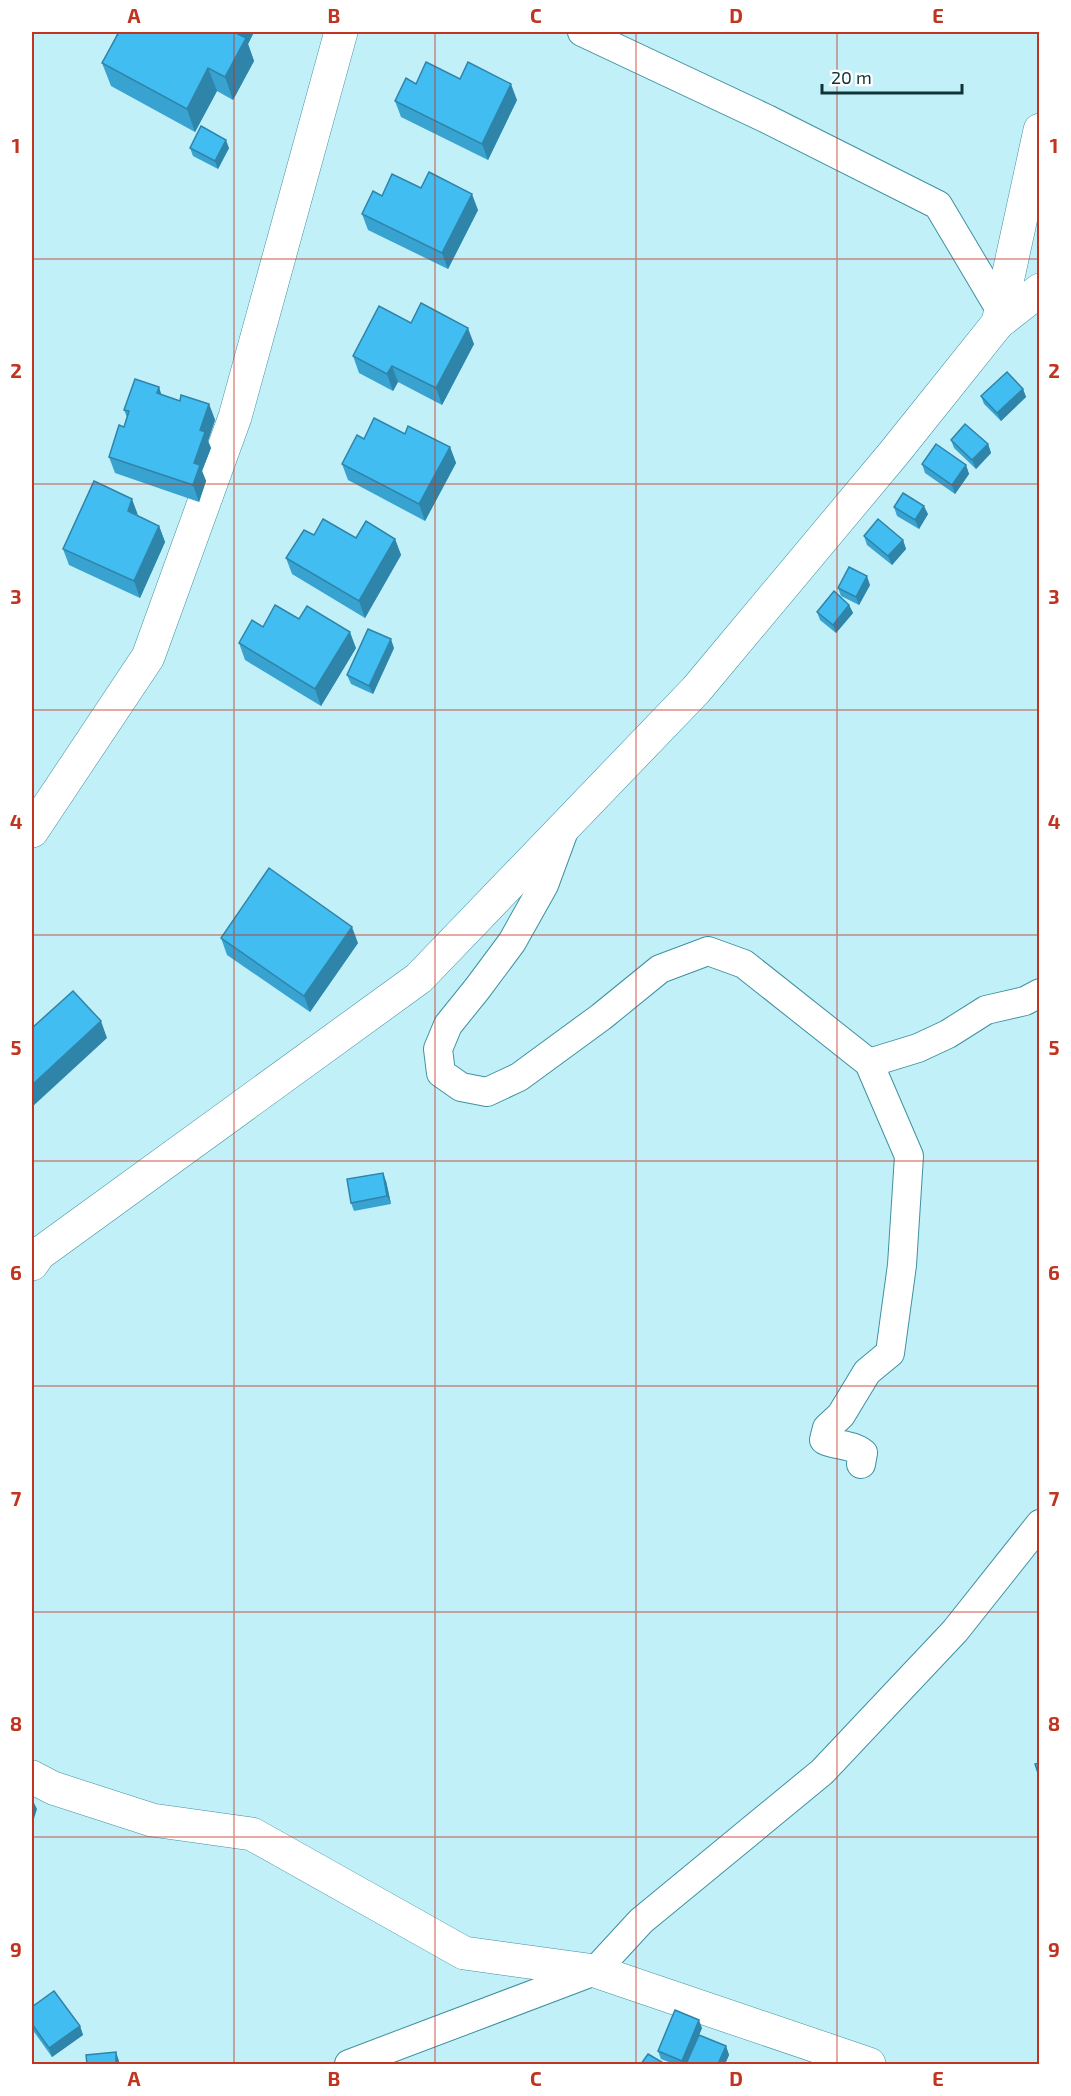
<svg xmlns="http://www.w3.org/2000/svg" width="1071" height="2096" font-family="'Exo 2',sans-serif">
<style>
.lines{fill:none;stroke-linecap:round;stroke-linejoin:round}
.service-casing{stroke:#3e91a0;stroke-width:30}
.minor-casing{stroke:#3e91a0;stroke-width:34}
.service{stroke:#fff;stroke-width:28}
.minor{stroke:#fff;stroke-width:33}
.wall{fill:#38a3d0}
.shaded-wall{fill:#2e84a9}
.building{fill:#41bdf2;stroke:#2e84a9;stroke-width:1.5}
.grid{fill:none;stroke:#c03420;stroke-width:1.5;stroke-opacity:0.55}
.neatline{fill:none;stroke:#c03420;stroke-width:2}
.grid-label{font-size:20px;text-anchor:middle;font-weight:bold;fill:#c03420}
</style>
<rect width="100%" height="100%" fill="#c2f0f9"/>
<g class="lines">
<g class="service-casing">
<g id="service">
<polyline points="582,32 767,119 938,205 1001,311"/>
<path d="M565,828L544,885L512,942L477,989L448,1025L438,1049L441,1073L461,1087L487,1092L519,1077L601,1017L660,969L708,951L744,964L869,1063L909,1156L902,1265L890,1353L867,1372L841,1415L827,1428L824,1440C836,1446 853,1444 863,1453L861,1464"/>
<polyline points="869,1063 918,1048 948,1034 986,1010 1025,1001 1040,993"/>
<polyline points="349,2064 595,1971 641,1921 822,1772 955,1631 1040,1524"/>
</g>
</g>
<g class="minor-casing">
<g id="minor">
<polyline points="998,323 1040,130"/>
<polyline points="32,831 148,657 235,417 341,32"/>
<polyline points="32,1264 39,1254 419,978 696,690 894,453 998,323 1040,290"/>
<polyline points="32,1777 53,1788 152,1820 252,1834 464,1953 595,1971 869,2064"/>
</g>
</g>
<use href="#service" class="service"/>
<use href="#minor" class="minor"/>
</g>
<g class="wall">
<polygon points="118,32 254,32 248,44 254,61 233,100 217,91 195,132 111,86 102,63"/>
<polygon points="460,79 517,100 488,160 401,117 395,101 416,84"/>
<polygon points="190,148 229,148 218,169 193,156"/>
<polygon points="421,188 478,210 448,269 368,230 362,214 382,196"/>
<polygon points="411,323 474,344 442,405 398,382 393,391 359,373 353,356"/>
<polygon points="159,387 161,395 180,401 209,404 215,420 208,441 211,448 202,471 206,481 199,502 115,473 109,457 124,427 127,417 124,410"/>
<polygon points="1023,389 1026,397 1001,421 984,404 981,396"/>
<polygon points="405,434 450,447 456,463 425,521 348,480 342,464 364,439"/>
<polygon points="951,440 988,444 991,453 976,469 954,448"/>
<polygon points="922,464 966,465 969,474 955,494 925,473"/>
<polygon points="894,507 928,514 919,529 897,516"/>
<polygon points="138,516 159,526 165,542 140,598 69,565 63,549"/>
<polygon points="314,535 356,538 395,539 401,555 365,618 292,574 286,558"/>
<polygon points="864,536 903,540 906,549 892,565 867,545"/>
<polygon points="870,585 859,605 841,596 838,588"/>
<polygon points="849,605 853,613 836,633 820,620 817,612"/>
<polygon points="299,619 356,648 321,706 245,660 239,643 263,627"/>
<polygon points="394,648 373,694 351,684 347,675"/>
<polygon points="221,938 358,943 310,1012 227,955"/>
<polygon points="386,1181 391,1204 354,1211 351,1203"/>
<polygon points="32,2007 80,2026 83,2035 52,2057 32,2029"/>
<polygon points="702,2028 699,2035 726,2046 729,2055 725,2064 674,2064 661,2059 658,2051"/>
</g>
<g class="shaded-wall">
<polygon points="234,32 254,32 248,44 254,61 233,100 225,77"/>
<polygon points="208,68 217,91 195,132 187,109"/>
<polygon points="511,84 517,100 488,160 482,144"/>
<polygon points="226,140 229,148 218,169 215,161"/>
<polygon points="472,194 478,210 448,269 442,253"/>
<polygon points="468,328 474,344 442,405 436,388"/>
<polygon points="392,366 398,382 393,391 387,374"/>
<polygon points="159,387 164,403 157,393"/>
<polygon points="1023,389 1026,397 1001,421 997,413"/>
<polygon points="209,404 215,420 208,441 211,448 202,471 206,481 199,502 193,485 194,463 200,430"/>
<polygon points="988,444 991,453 976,469 972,460"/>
<polygon points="450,447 456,463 425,521 419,504"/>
<polygon points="966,465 969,474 955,494 952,485"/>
<polygon points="132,499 138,515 128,511"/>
<polygon points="924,506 928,514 919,529 915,520"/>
<polygon points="159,526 165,542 140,598 134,581"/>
<polygon points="395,539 401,555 365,618 359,601"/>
<polygon points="903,540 906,549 892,565 888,556"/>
<polygon points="867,576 870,585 859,605 856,597"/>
<polygon points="849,605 853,613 836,633 833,625"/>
<polygon points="350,632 356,648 321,706 315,689"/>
<polygon points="391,639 394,648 373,694 369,686"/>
<polygon points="352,927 358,943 310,1012 304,996"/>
<polygon points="101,1021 107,1038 32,1107 32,1085"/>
<polygon points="383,1173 386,1181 391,1204 387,1196"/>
<polygon points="33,1801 37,1809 32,1825 32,1807"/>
<polygon points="699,2020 702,2028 687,2064 683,2064 682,2061"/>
<polygon points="80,2026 83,2035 52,2057 49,2048"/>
<polygon points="726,2046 729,2055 725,2064 718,2064"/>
<polygon points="116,2052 119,2061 119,2064 116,2064"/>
</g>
<g class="building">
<polygon points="119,32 234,32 246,38 225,77 208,68 187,109 102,63"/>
<polygon points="426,62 460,79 468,62 511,84 482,144 395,101 406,78 416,84"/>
<polygon points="201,126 226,140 215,161 190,148"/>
<polygon points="429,172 472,194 442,253 362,214 373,191 382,196 392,174 421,188"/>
<polygon points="421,303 468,328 436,388 392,366 387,374 353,356 379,306 411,323"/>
<polygon points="1007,372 1023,389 997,413 981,396"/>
<polygon points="135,379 159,387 157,393 180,401 181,395 209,404 200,430 205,432 194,463 200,465 193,485 109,457 119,425 124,427 129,411 124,410"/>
<polygon points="374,418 405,434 408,426 450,447 419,504 342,464 357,435 364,439"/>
<polygon points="965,424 988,444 972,460 951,440"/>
<polygon points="936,444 966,465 952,485 922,464"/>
<polygon points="94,481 132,499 128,511 159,526 134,581 63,549"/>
<polygon points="903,493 924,506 915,520 894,507"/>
<polygon points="323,519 356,538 366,521 395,539 359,601 286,558 304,530 314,535"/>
<polygon points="878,519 903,540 888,556 864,536"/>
<polygon points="849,567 867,576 856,597 838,588"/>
<polygon points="834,591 849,605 833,625 817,612"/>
<polygon points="275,605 299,619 307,606 350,632 315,689 239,643 252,620 263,627"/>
<polygon points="368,629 391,639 369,686 347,675"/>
<polygon points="269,868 352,927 304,996 221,938"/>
<polygon points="73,991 101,1021 32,1085 32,1028"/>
<polygon points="383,1173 387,1196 351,1203 347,1179"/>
<polygon points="1040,1763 1040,1779 1035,1764"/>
<polygon points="54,1991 80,2026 49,2048 32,2024 32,2007"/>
<polygon points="675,2010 699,2020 682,2061 658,2051"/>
<polygon points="699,2035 726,2046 718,2064 686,2064"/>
<polygon points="116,2052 116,2064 87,2064 86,2055"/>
<polygon points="648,2054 665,2064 641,2064"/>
</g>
<path class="grid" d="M234,32V2064M435,32V2064M636,32V2064M837,32V2064M32,259H1040M32,484H1040M32,710H1040M32,935H1040M32,1161H1040M32,1386H1040M32,1612H1040M32,1837H1040"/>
<rect width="1071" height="2096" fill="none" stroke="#ffffff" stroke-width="66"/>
<path d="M822 84v9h140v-9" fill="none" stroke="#103339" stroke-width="3"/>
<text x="831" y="84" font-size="18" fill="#103339" stroke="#ffffff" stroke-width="4.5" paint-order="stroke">20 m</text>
<rect x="33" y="33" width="1005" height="2030" class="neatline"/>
<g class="grid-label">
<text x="134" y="23">A</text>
<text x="334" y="23">B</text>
<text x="536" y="23">C</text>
<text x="736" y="23">D</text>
<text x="938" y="23">E</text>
<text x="16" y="153">1</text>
<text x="1054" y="153">1</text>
<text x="16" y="378">2</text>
<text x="1054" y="378">2</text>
<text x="16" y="604">3</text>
<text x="1054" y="604">3</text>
<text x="16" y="829">4</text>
<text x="1054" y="829">4</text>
<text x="16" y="1055">5</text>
<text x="1054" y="1055">5</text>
<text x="16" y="1280">6</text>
<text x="1054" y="1280">6</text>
<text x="16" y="1506">7</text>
<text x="1054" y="1506">7</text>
<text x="16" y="1731">8</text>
<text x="1054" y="1731">8</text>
<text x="16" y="1957">9</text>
<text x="1054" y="1957">9</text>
<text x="134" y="2086">A</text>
<text x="334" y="2086">B</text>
<text x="536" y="2086">C</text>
<text x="736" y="2086">D</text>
<text x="938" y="2086">E</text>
</g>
</svg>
